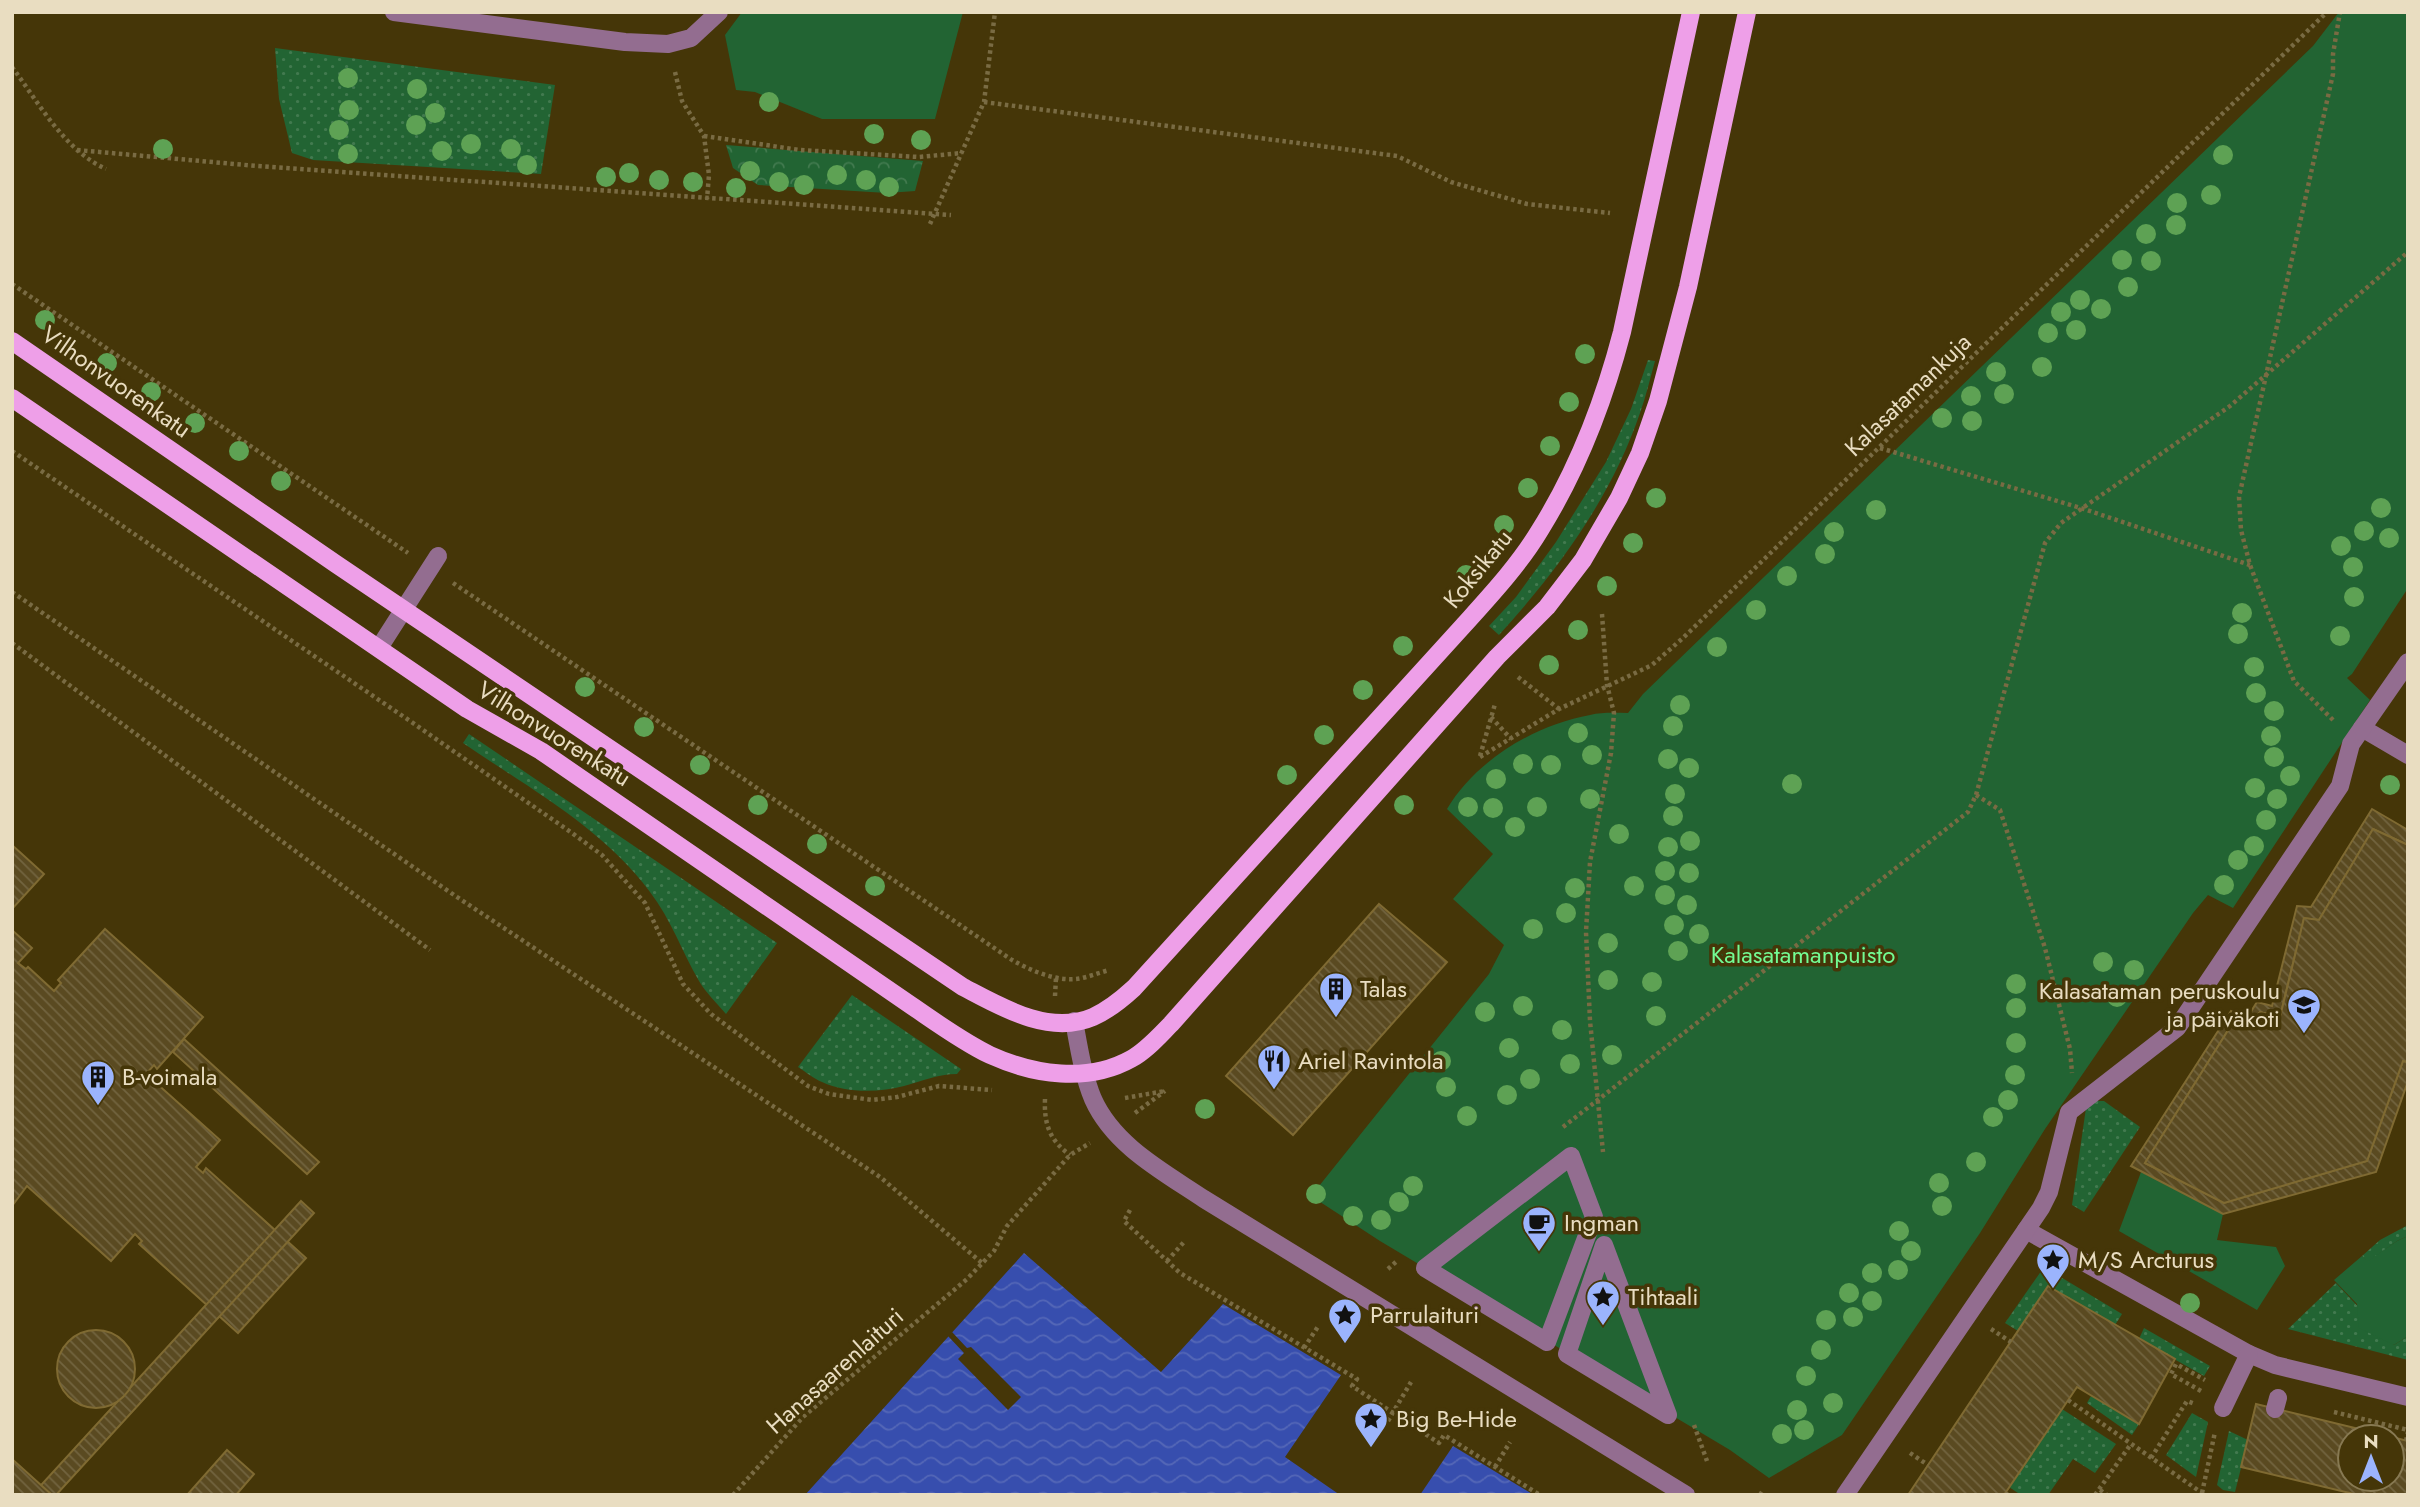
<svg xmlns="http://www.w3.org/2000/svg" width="2420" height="1507" font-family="Jost,sans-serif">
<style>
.grass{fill:url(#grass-dots)}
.forest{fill:url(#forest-crowns)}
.green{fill:#226433}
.water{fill:url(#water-waves)}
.pier{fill:#453608}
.building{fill:url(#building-back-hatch);stroke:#7f6a32;stroke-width:2}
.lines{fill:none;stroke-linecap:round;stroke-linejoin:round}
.path{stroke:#796b43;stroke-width:4.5;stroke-dasharray:3.5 3.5;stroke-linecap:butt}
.minor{stroke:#936d90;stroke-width:18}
.major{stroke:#ee9fe8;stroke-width:18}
.tree{fill:#5ea254}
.labels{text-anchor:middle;stroke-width:7;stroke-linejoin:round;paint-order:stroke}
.street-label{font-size:24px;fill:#e9ddc1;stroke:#453608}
.park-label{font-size:24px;fill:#73fb93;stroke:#453608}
.poi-label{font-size:24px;fill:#e9ddc1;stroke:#453608;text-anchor:start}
</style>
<defs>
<pattern id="grass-dots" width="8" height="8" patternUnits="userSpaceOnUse" patternTransform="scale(1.75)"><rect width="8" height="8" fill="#226433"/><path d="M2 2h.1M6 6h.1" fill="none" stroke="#427a4f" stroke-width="1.8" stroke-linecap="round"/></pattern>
<pattern id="forest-crowns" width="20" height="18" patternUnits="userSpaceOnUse" patternTransform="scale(1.75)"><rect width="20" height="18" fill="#226433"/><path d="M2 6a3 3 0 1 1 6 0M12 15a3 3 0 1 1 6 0" fill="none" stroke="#427a4f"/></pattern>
<pattern id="water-waves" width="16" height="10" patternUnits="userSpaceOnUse" patternTransform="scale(1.75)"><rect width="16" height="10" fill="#374eae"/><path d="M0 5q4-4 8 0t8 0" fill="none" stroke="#5467b7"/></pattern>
<pattern id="building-back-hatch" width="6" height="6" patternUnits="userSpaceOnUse" patternTransform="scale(1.75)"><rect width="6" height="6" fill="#5a4a21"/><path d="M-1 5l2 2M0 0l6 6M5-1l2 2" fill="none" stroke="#72643f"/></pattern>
</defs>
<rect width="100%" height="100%" fill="#453608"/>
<g class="grass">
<polygon points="275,48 555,85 541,174 313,160 292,153 279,99"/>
<path d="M1648,360L1655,361C1650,379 1646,396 1640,413C1611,498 1558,570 1499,635L1489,626L1516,597L1556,542L1606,462L1631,409Z"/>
<path d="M469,734L777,943L726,1014C717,1003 706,993 699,981C682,952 671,919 650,892C603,828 527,787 463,743Z"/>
<path d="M852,995L961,1069L957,1074C937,1074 923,1081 904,1086C878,1093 846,1093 822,1082C814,1079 806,1072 798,1067Z"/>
<polygon points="2095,1101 2104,1101 2140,1127 2084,1212 2072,1205 2086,1108"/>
<polygon points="2408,1225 2408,1236 2397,1241 2368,1262 2362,1256 2380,1240"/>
<polygon points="2044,1267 2122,1314 2115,1325 2018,1331 2005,1323"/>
<polygon points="2336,1283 2394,1345 2408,1336 2408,1360 2288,1329"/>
<polygon points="2144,1328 2210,1366 2204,1376 2139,1339"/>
<polygon points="2091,1396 2139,1424 2132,1435 2087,1403"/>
<polygon points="2062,1409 2116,1444 2095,1473 2073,1459 2048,1495 2021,1495 2009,1487"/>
<polygon points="2192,1413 2208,1422 2196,1477 2166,1455"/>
<polygon points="2229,1431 2248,1440 2235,1492 2223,1490 2217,1485"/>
</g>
<polygon class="forest" points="726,145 923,161 915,191 887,193 758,185 733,168"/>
<g class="green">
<polygon points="742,12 963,12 935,119 822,119 755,92 736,90 725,35"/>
<path d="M2339,12H2408V588L2352,674L2347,678L2370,700L2233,908L2208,895L2193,913L2045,1129L1980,1233L1842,1435L1769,1478L1730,1450L1380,1241L1311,1196L1489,974L1504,945L1453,899L1493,854L1447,809C1476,760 1535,725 1590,715C1602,712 1616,713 1628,713L1643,694L2313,46Z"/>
<polygon points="2141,1172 2223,1214 2217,1240 2276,1247 2285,1266 2257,1310 2119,1231"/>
<polygon points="2408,1236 2408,1336 2394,1345 2359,1328 2357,1304 2334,1280 2362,1256 2368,1261 2397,1241"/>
</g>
<g class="water">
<polygon points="1024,1253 1161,1372 1223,1304 1341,1375 1285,1457 1340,1495 805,1495"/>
<polygon points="1453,1446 1534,1495 1420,1495"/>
</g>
<polygon class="pier" points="952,1332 967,1348 971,1347 1021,1397 1008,1410 958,1359 964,1353 948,1336"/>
<g class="building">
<polygon points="2372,809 2408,830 2408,845 2373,829 2319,920 2304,918 2280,1017 2260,1012 2246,1029 2232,1024 2145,1163 2224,1203 2367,1161 2403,1061 2408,1062 2408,1081 2376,1172 2223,1214 2131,1166 2231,1011 2247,1018 2257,1002 2272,1006 2297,906 2311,907"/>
<polygon points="2373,829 2408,845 2408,1062 2403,1061 2367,1161 2224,1203 2145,1163 2232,1024 2246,1029 2260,1012 2280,1017 2304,918 2319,920"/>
<polygon points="12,845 44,874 12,909"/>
<polygon points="1379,904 1447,962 1293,1135 1226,1076"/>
<polygon points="105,929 203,1017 157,1069 154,1065 146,1074 220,1140 196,1167 203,1173 206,1168 306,1258 238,1333 139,1244 142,1241 135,1234 111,1261 27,1186 12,1206 12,930 32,948 18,963 26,969 28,967 54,991 61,983 58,980"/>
<polygon points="184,1039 319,1162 307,1174 173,1052"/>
<polygon points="301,1201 314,1213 56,1495 32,1495"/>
<polygon points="2048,1286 2175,1359 2139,1424 2077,1387 2004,1495 1908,1495"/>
<circle cx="96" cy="1369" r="39"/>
<polygon points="2256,1404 2392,1437 2350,1437 2350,1479 2392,1479 2392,1437 2408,1441 2408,1495 2358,1495 2241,1467"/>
<polygon points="227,1450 254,1474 236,1495 187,1495"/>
<polygon points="12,1459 52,1495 12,1495"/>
</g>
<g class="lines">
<g class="path">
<path d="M12,67C39,103 64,150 106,169"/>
<polyline points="675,72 682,101 704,136 709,175 707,199"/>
<polyline points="984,102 1397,156 1451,182 1527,204 1610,213"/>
<polyline points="704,136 800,150 919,157 962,153"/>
<polyline points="77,150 257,166 951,215"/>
<polyline points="930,224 984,102 995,12"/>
<polyline points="12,284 408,553"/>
<polyline points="1880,448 2084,509 2250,565"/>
<polyline points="12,451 410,721 572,833 602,855 645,903 683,984 711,1014 808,1086 829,1094 872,1100 897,1097 939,1086 992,1090"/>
<path d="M453,583L1012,960C1030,970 1054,981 1076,979C1086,978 1098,973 1109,970"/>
<polyline points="12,592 457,897 880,1177 982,1263"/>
<polyline points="1602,614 1607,685 1614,713 1611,753 1590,862 1586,932 1590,1021 1603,1152"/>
<polyline points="12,643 430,950"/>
<polyline points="1518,677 1559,709"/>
<polyline points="1491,717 1511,739"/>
<polyline points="2333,720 2294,681 2250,565 2241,530 2239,497 2333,74 2333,54 2340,12"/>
<polyline points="1480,756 1495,704"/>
<polyline points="1480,757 1559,709 1652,665 1683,638 2327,12"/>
<polyline points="1976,795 2000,810 2045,948 2070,1049 2072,1073"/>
<polyline points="1055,996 1056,977"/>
<polyline points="1125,1098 1165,1091"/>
<path d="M1045,1099C1044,1123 1049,1140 1070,1155"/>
<polyline points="1135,1113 1165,1091"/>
<polyline points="1563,1127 1968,812 1976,795 2045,543 2061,523 2230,406 2408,252"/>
<polyline points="1130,1210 1124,1221 1180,1273 1357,1379 1352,1386 1439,1443 1444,1435 1540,1495"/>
<polyline points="1167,1261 1184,1242"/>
<polyline points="1388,1269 1398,1260"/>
<polyline points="1991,1329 2011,1342"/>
<polyline points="1304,1348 1319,1325"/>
<polyline points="2201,1391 2171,1374 2176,1364 2205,1380"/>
<polyline points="2068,1400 2205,1495"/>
<polyline points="2334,1412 2408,1430"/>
<polyline points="1388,1421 1411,1382"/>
<polyline points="1694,1425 1707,1461"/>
<polyline points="2406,1441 2408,1432"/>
<polyline points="1910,1453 1928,1465"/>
<polyline points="2151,1458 2187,1401 2195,1404"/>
<polyline points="1495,1467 1510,1442"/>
<polyline points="2100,1490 2107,1495"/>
<polyline points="2005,1493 2008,1495"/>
<polyline points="2202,1493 2215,1432"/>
<polyline points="733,1495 803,1417 967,1279 994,1251 1007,1226 1070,1155 1090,1143"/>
<polyline points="1760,1495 1762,1492"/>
<polyline points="2095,1495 2131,1444"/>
</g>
<g class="minor">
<polyline points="394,12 625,42 668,44 691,38 719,12"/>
<polyline points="379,648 438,556"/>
<polyline points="2362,728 2408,755"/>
<path d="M1074,1021C1079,1048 1083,1075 1093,1099C1114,1146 1164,1172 1204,1199L1686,1495"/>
<polygon points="1571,1156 1594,1217 1547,1342 1425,1268"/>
<polyline points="2026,1230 2249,1354 2275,1365 2408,1397"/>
<polygon points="1604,1245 1668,1415 1567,1354"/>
<polyline points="2223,1408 2249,1354"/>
<polyline points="2275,1409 2278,1398"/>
<polyline points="1845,1495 2041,1208 2049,1192 2069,1112 2177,1028 2340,786 2351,744 2408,662"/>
</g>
<g class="major">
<path d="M12,341L336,564L963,987C1001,1007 1049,1036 1093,1017C1109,1010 1122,999 1134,988L1463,626C1490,596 1519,565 1540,530C1578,469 1604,401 1622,332L1691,12"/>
<path d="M12,398L467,709L541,751L912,1006C937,1023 963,1042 990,1055C1034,1075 1088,1083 1131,1059C1146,1051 1159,1036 1171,1024L1497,657L1547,607L1583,560L1619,498L1640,453L1658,401L1688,287L1747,12"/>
</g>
</g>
<g class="tree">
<circle cx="348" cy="78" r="10"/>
<circle cx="417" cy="89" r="10"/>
<circle cx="769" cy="102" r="10"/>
<circle cx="349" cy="110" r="10"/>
<circle cx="435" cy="113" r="10"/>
<circle cx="416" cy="125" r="10"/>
<circle cx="339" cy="130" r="10"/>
<circle cx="874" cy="134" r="10"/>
<circle cx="921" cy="140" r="10"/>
<circle cx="471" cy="144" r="10"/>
<circle cx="163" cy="149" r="10"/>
<circle cx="511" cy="149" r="10"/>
<circle cx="442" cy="151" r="10"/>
<circle cx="348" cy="154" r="10"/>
<circle cx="2223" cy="155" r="10"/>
<circle cx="527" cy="165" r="10"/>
<circle cx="750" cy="171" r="10"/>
<circle cx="629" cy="173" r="10"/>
<circle cx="837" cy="175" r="10"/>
<circle cx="606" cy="177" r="10"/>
<circle cx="659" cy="180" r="10"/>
<circle cx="866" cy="180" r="10"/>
<circle cx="693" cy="182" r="10"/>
<circle cx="779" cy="182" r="10"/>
<circle cx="804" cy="185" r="10"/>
<circle cx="889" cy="187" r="10"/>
<circle cx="736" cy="188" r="10"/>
<circle cx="2211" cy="195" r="10"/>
<circle cx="2177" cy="203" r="10"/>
<circle cx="2176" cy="225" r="10"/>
<circle cx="2146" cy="234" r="10"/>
<circle cx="2122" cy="260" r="10"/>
<circle cx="2151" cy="261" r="10"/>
<circle cx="2128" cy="287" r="10"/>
<circle cx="2080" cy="300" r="10"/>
<circle cx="2101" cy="309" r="10"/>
<circle cx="2061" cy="312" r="10"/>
<circle cx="45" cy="320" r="10"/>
<circle cx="2076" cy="330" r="10"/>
<circle cx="2048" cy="333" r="10"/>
<circle cx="1585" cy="354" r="10"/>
<circle cx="107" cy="363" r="10"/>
<circle cx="2042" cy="367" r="10"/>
<circle cx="1996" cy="372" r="10"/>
<circle cx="151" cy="392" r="10"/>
<circle cx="2004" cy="394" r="10"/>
<circle cx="1971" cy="396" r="10"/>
<circle cx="1569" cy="402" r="10"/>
<circle cx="1942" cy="418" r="10"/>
<circle cx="1972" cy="421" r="10"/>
<circle cx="195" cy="423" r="10"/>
<circle cx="1550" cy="446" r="10"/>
<circle cx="239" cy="451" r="10"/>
<circle cx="281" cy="481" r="10"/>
<circle cx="1528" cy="488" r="10"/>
<circle cx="1656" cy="498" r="10"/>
<circle cx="2381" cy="508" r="10"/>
<circle cx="1876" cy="510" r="10"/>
<circle cx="1504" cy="525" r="10"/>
<circle cx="2364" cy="531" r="10"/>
<circle cx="1834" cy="532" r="10"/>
<circle cx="2389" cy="538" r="10"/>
<circle cx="1633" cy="543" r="10"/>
<circle cx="2341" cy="546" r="10"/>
<circle cx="1825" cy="554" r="10"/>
<circle cx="2353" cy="567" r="10"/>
<circle cx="1466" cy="575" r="10"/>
<circle cx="1787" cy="576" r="10"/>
<circle cx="1607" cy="586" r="10"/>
<circle cx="2354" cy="597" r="10"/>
<circle cx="1756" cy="610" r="10"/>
<circle cx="2242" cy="613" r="10"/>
<circle cx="1578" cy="630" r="10"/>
<circle cx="2238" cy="634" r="10"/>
<circle cx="2340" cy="636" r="10"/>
<circle cx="1403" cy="646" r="10"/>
<circle cx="1717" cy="647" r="10"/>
<circle cx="1549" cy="665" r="10"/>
<circle cx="2254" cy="667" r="10"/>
<circle cx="585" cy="687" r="10"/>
<circle cx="1363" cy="690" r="10"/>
<circle cx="2256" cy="693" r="10"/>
<circle cx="1680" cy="705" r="10"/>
<circle cx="2274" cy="711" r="10"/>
<circle cx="1673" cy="726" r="10"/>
<circle cx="644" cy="727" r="10"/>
<circle cx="1578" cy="733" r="10"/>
<circle cx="1324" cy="735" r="10"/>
<circle cx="2271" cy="736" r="10"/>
<circle cx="1592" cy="755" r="10"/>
<circle cx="2274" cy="757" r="10"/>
<circle cx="1668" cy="759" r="10"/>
<circle cx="1523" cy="764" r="10"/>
<circle cx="700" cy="765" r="10"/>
<circle cx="1551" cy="765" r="10"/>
<circle cx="1689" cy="768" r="10"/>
<circle cx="1287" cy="775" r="10"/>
<circle cx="2290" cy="776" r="10"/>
<circle cx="1496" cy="779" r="10"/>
<circle cx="1792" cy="784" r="10"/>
<circle cx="2390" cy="785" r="10"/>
<circle cx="2255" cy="788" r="10"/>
<circle cx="1675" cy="794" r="10"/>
<circle cx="1590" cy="799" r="10"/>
<circle cx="2277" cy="799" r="10"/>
<circle cx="758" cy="805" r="10"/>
<circle cx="1404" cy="805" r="10"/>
<circle cx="1468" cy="807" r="10"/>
<circle cx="1537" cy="807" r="10"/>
<circle cx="1493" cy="808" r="10"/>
<circle cx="1673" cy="816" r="10"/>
<circle cx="2266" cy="820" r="10"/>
<circle cx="1515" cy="827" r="10"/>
<circle cx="1619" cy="834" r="10"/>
<circle cx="1690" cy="841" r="10"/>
<circle cx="817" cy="844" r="10"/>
<circle cx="2254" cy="846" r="10"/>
<circle cx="1668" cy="847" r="10"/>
<circle cx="2238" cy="860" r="10"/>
<circle cx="1665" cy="871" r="10"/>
<circle cx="1689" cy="873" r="10"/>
<circle cx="2224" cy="885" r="10"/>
<circle cx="875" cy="886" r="10"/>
<circle cx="1634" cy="886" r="10"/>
<circle cx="1575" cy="888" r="10"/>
<circle cx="1665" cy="895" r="10"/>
<circle cx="1687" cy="905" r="10"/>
<circle cx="1566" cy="913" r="10"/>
<circle cx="1674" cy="925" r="10"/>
<circle cx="1533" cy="929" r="10"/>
<circle cx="1699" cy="934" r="10"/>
<circle cx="1608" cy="943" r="10"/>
<circle cx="1678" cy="951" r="10"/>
<circle cx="2103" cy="962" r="10"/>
<circle cx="2134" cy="970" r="10"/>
<circle cx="1608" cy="980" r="10"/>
<circle cx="1652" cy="982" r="10"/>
<circle cx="2016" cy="984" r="10"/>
<circle cx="2117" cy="997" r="10"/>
<circle cx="1523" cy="1006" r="10"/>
<circle cx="2016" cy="1008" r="10"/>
<circle cx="1485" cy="1012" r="10"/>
<circle cx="1656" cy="1016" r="10"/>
<circle cx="1562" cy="1030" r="10"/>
<circle cx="2016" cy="1043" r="10"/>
<circle cx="1509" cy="1048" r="10"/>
<circle cx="1612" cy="1055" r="10"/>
<circle cx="1441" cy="1061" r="10"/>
<circle cx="1570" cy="1064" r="10"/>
<circle cx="2015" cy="1075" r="10"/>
<circle cx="1530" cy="1079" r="10"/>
<circle cx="1446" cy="1087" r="10"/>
<circle cx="1507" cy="1095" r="10"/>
<circle cx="2008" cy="1100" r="10"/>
<circle cx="1205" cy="1109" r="10"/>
<circle cx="1467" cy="1116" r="10"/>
<circle cx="1993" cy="1117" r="10"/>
<circle cx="1976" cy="1162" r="10"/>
<circle cx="1939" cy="1183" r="10"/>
<circle cx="1413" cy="1186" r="10"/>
<circle cx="1316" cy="1194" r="10"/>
<circle cx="1399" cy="1202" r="10"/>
<circle cx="1942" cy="1206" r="10"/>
<circle cx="1353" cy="1216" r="10"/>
<circle cx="1381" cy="1220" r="10"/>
<circle cx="1899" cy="1231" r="10"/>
<circle cx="1911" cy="1251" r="10"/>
<circle cx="1898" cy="1270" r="10"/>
<circle cx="1872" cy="1273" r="10"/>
<circle cx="1849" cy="1293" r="10"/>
<circle cx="1872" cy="1301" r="10"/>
<circle cx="2190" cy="1303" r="10"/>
<circle cx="1853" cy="1317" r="10"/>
<circle cx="1826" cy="1320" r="10"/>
<circle cx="1821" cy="1350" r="10"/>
<circle cx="1806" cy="1376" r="10"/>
<circle cx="1833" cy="1403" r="10"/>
<circle cx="1797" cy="1410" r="10"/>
<circle cx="1804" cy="1430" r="10"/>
<circle cx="1782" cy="1434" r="10"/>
</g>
<defs>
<g id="building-pin" transform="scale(1.75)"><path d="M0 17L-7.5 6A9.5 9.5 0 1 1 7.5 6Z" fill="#9bb4fd" stroke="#453608"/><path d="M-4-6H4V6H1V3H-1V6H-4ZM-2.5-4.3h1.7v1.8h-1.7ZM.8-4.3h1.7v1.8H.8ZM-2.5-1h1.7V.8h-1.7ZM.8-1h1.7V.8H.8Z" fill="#111"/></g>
<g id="school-pin" transform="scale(1.75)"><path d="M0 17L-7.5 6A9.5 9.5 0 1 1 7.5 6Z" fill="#9bb4fd" stroke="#453608"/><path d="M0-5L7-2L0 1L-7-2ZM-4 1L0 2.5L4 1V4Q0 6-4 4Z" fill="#111"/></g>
<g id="restaurant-pin" transform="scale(1.75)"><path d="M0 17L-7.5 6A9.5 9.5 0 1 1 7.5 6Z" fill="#9bb4fd" stroke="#453608"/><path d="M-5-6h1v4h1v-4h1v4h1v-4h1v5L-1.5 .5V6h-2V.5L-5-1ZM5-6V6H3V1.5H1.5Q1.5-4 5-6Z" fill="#111"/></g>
<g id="cafe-pin" transform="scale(1.75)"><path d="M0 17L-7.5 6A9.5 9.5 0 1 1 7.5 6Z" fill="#9bb4fd" stroke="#453608"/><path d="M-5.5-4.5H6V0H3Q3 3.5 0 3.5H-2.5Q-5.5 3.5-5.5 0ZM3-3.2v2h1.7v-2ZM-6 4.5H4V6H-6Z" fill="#111"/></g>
<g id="sight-pin" transform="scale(1.75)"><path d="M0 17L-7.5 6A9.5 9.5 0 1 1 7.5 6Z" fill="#9bb4fd" stroke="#453608"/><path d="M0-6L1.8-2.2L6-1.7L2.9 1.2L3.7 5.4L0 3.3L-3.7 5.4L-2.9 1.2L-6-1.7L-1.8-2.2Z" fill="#111"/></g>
</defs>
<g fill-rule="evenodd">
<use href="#building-pin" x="1336" y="989"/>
<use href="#school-pin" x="2304" y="1005"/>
<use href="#restaurant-pin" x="1274" y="1061"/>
<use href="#building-pin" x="98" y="1077"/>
<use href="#cafe-pin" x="1539" y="1223"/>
<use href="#sight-pin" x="2053" y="1260"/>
<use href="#sight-pin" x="1603" y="1297"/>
<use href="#sight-pin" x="1345" y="1315"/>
<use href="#sight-pin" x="1371" y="1419"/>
</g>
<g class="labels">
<g class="street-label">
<text transform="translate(116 382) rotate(35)" y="8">Vilhonvuorenkatu</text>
<text transform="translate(1908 395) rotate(-44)" y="8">Kalasatamankuja</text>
<text transform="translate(1478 569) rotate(-51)" y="8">Koksikatu</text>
<text transform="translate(554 734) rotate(32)" y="8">Vilhonvuorenkatu</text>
<text transform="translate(835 1371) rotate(-42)" y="8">Hanasaarenlaituri</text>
</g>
<g class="park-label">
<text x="1803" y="963">Kalasatamanpuisto</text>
</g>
<g class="poi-label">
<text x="1360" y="997">Talas</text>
<text x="2280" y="999" text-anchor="end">Kalasataman peruskoulu<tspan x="2280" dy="28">ja päiväkoti</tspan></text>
<text x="1298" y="1069">Ariel Ravintola</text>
<text x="122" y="1085">B-voimala</text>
<text x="1564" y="1231">Ingman</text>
<text x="2078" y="1268">M/S Arcturus</text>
<text x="1628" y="1305">Tihtaali</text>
<text x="1370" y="1323">Parrulaituri</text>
<text x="1396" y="1427">Big Be-Hide</text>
</g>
</g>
<rect width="2420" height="1507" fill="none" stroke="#e9ddc1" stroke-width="28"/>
<g transform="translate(2371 1458)"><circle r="33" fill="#453608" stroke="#877952" stroke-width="2"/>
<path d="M0-5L12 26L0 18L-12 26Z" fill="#9bb4fd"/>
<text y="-10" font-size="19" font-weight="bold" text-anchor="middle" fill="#e9ddc1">N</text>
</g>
</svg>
